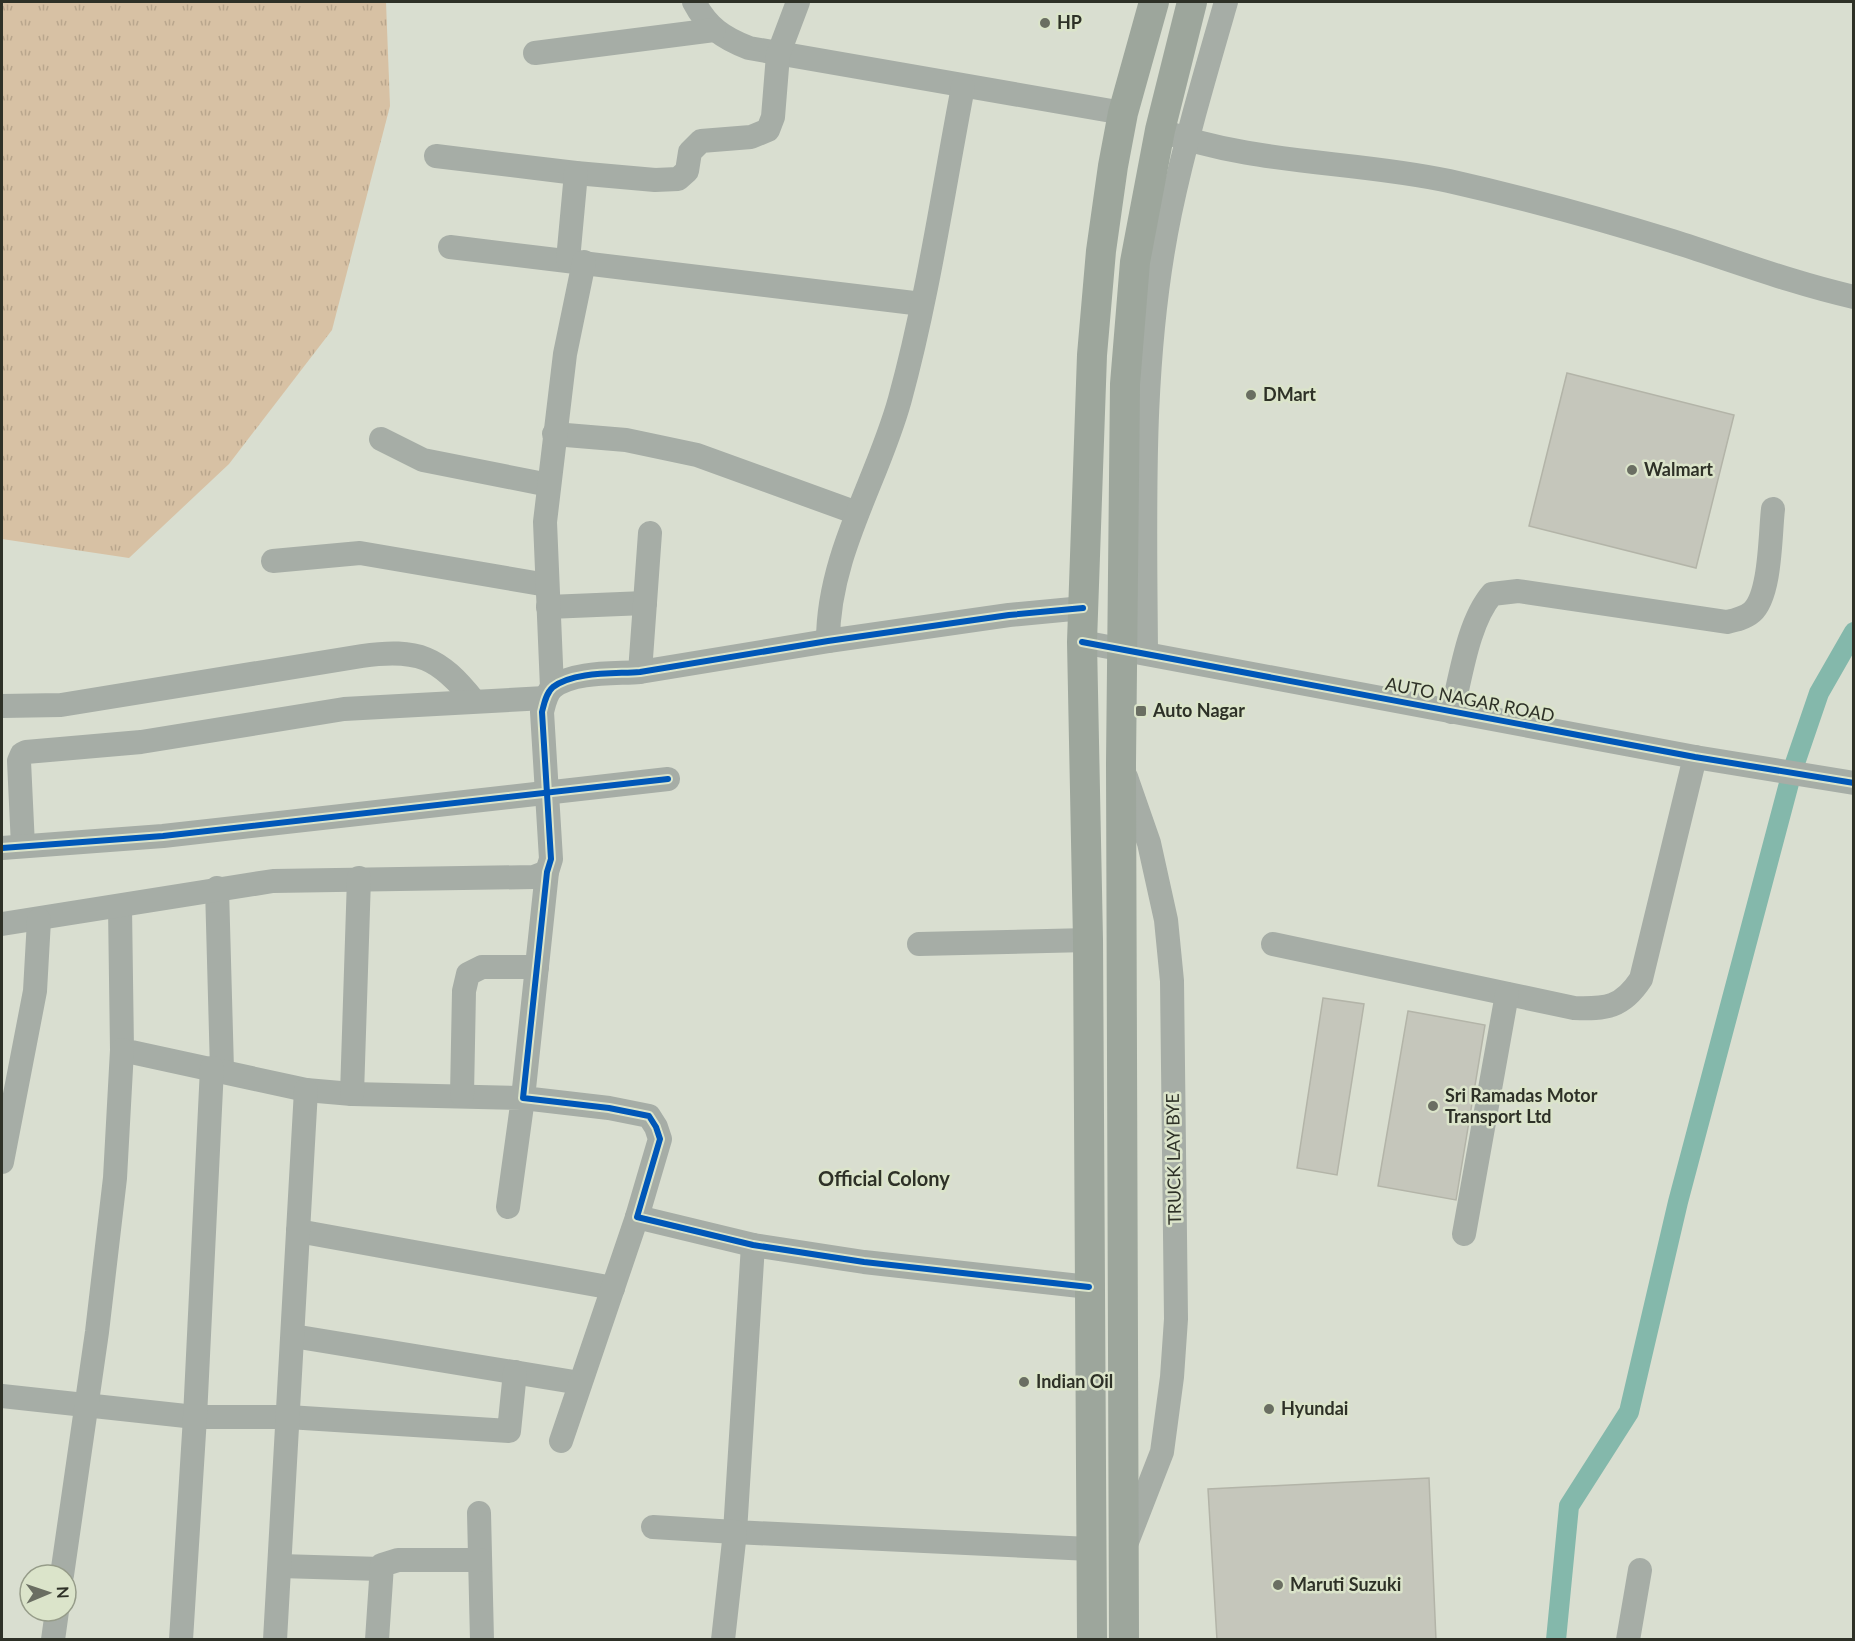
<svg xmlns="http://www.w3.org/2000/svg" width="1855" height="1641" font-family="Lato,sans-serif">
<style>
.grass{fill:url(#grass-tufts)}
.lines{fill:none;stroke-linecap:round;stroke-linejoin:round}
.canal{stroke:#84b8ab;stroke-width:20}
.building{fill:#c5c6bb;stroke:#b3b4a8;stroke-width:1.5}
.minor{stroke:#a6ada6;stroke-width:24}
.major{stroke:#9da69c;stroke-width:30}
.cycleway-casing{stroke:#dbe4ca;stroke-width:10}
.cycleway{stroke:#0057b8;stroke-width:6}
.poi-dot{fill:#6a6e62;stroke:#dbe4ca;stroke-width:2}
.labels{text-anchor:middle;stroke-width:5;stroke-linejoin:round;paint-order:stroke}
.poi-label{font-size:18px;font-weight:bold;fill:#2e3127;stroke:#dbe4ca;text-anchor:start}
.street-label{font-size:18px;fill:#2e3127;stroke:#dbe4ca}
.neighbourhood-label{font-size:20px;font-weight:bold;fill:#2e3127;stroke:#dbe4ca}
</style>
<defs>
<pattern id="grass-tufts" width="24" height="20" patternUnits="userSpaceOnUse" patternTransform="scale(1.5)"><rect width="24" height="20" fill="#d7c1a4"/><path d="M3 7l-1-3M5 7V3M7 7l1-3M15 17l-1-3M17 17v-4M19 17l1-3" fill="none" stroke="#b9a68d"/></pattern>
</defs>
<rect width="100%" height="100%" fill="#d9ded0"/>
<polygon class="grass" points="2,2 386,2 390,106 332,330 229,464 129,558 2,539"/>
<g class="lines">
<polyline class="canal" points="1556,1640 1569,1506 1629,1412 1678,1202 1792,772 1819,693 1854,632"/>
</g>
<g class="building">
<polygon points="1567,373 1734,415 1696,568 1529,526"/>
<polygon points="1323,998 1364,1004 1337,1175 1297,1168"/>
<polygon points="1408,1011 1485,1025 1456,1200 1378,1186"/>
<polygon points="1429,1478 1436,1640 1217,1640 1208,1489"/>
</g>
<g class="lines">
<g class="minor">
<path d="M694,2C707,27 723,38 749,48L1123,113"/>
<polyline points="535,53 714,30"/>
<path d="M1160,130C1253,165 1352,160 1449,181C1524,198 1598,218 1672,241C1732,260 1792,283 1854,297"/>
<polyline points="436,156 576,173 655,180 678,179 687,171 690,152 701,141 751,137 768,130 773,117 778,55 798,2"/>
<polyline points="450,247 922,304"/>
<polyline points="568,260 576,173"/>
<polyline points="554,434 626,440 697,455 857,513"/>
<polyline points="381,439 423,460 549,485"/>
<polyline points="273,561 360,553 547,585"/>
<polyline points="548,607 645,603"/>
<path d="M1083,608L1009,615L828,641L640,672C615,674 575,671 553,687C546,693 544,704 542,712L551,859L547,872L523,1098L609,1108L649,1116L656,1127L660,1139L637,1217L753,1245L864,1262L1089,1287"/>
<path d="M828,641C828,554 878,480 900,399C928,297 943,191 963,87"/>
<polyline points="1082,642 1695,757 1854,783"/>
<path d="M1146,653C1145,507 1140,357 1170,213C1185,142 1206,71 1226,2"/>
<polyline points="640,672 650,533"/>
<polyline points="552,688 545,522 565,354 584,262"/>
<path d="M2,706L61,705L362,656C418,648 439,657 474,701"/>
<path d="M1452,712C1461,676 1468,622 1492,594L1518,591L1727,622C1736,620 1745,618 1752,612C1771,595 1770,534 1773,509"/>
<polyline points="1126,777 1149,843 1166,920 1172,981 1176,1319 1172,1377 1162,1452 1127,1542"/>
<polyline points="23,846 19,761 22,754 26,752 141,742 344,709 545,698"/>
<polyline points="2,848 163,836 668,779"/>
<polyline points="217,888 222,1070"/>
<polyline points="120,907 122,1050 306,1090 352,1094 523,1098 508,1207"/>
<polyline points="2,924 273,881 534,877 547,872"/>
<polyline points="919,944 1088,940"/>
<path d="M1273,944L1574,1008C1606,1009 1622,1008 1641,979L1695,757"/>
<polyline points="352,1094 359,878"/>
<polyline points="462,1095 464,991 468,974 482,967 537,967"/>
<polyline points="2,1162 35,991 39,920"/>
<polyline points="298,1231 613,1288"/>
<polyline points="1464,1234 1507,994"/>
<polyline points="753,1245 735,1532 1090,1549"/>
<polyline points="293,1336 580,1383"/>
<polyline points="2,1396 195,1417 288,1417 509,1431 515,1372"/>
<polyline points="561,1441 637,1217"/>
<polyline points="479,1513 482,1640"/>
<polyline points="653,1527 735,1532 723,1640"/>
<polyline points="280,1566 381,1569"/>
<polyline points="62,1575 97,1332 115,1178 122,1050"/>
<polyline points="53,1640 57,1611"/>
<polyline points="181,1640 195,1417 212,1068"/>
<polyline points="275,1640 306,1090"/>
<polyline points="377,1640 382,1565 398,1560 480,1560"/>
<polyline points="1628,1640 1640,1570"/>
</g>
<g class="major">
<polyline points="1092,1640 1088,940 1082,642 1092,355 1101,251 1113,166 1123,113 1154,2"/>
<polyline points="1124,1640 1121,764 1125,384 1135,262 1160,130 1192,2"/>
</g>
<g class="cycleway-casing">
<g id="cycleway">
<path d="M1083,608L1009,615L828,641L640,672C615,674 575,671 553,687C546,693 544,704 542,712L551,859L547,872L523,1098L609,1108L649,1116L656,1127L660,1139L637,1217L753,1245L864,1262L1089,1287"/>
<polyline points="1082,642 1695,757 1854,783"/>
<polyline points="2,848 163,836 668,779"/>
</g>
</g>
<use href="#cycleway" class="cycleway"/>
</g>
<g class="poi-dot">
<circle cx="1045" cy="23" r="6"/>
<circle cx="1251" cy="395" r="6"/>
<circle cx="1632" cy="470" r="6"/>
<rect x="1135" y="705" width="12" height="12" rx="3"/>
<circle cx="1433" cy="1106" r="6"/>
<circle cx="1024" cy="1382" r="6"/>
<circle cx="1269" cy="1409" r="6"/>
<circle cx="1278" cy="1585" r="6"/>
</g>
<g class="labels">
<g class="poi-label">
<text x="1057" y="29">HP</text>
<text x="1263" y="401">DMart</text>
<text x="1644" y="476">Walmart</text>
<text x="1153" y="717">Auto Nagar</text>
<text x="1445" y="1102">Sri Ramadas Motor<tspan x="1445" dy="21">Transport Ltd</tspan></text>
<text x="1036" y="1388">Indian Oil</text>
<text x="1281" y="1415">Hyundai</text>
<text x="1290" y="1591">Maruti Suzuki</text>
</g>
<g class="street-label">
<text transform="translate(1470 700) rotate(11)" y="6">AUTO NAGAR ROAD</text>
<text transform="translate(1174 1159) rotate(-91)" y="6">TRUCK LAY BYE</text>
</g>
<g class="neighbourhood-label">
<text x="884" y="1186">Official Colony</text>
</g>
</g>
<rect width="1855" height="1641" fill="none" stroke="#2e3127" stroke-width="6"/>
<g transform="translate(48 1593) rotate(88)"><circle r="28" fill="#dbe4ca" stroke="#969c89" stroke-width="1.5"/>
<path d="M0-4.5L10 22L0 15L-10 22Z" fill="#6a6e62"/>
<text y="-9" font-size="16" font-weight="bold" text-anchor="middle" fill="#2e3127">N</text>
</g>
</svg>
